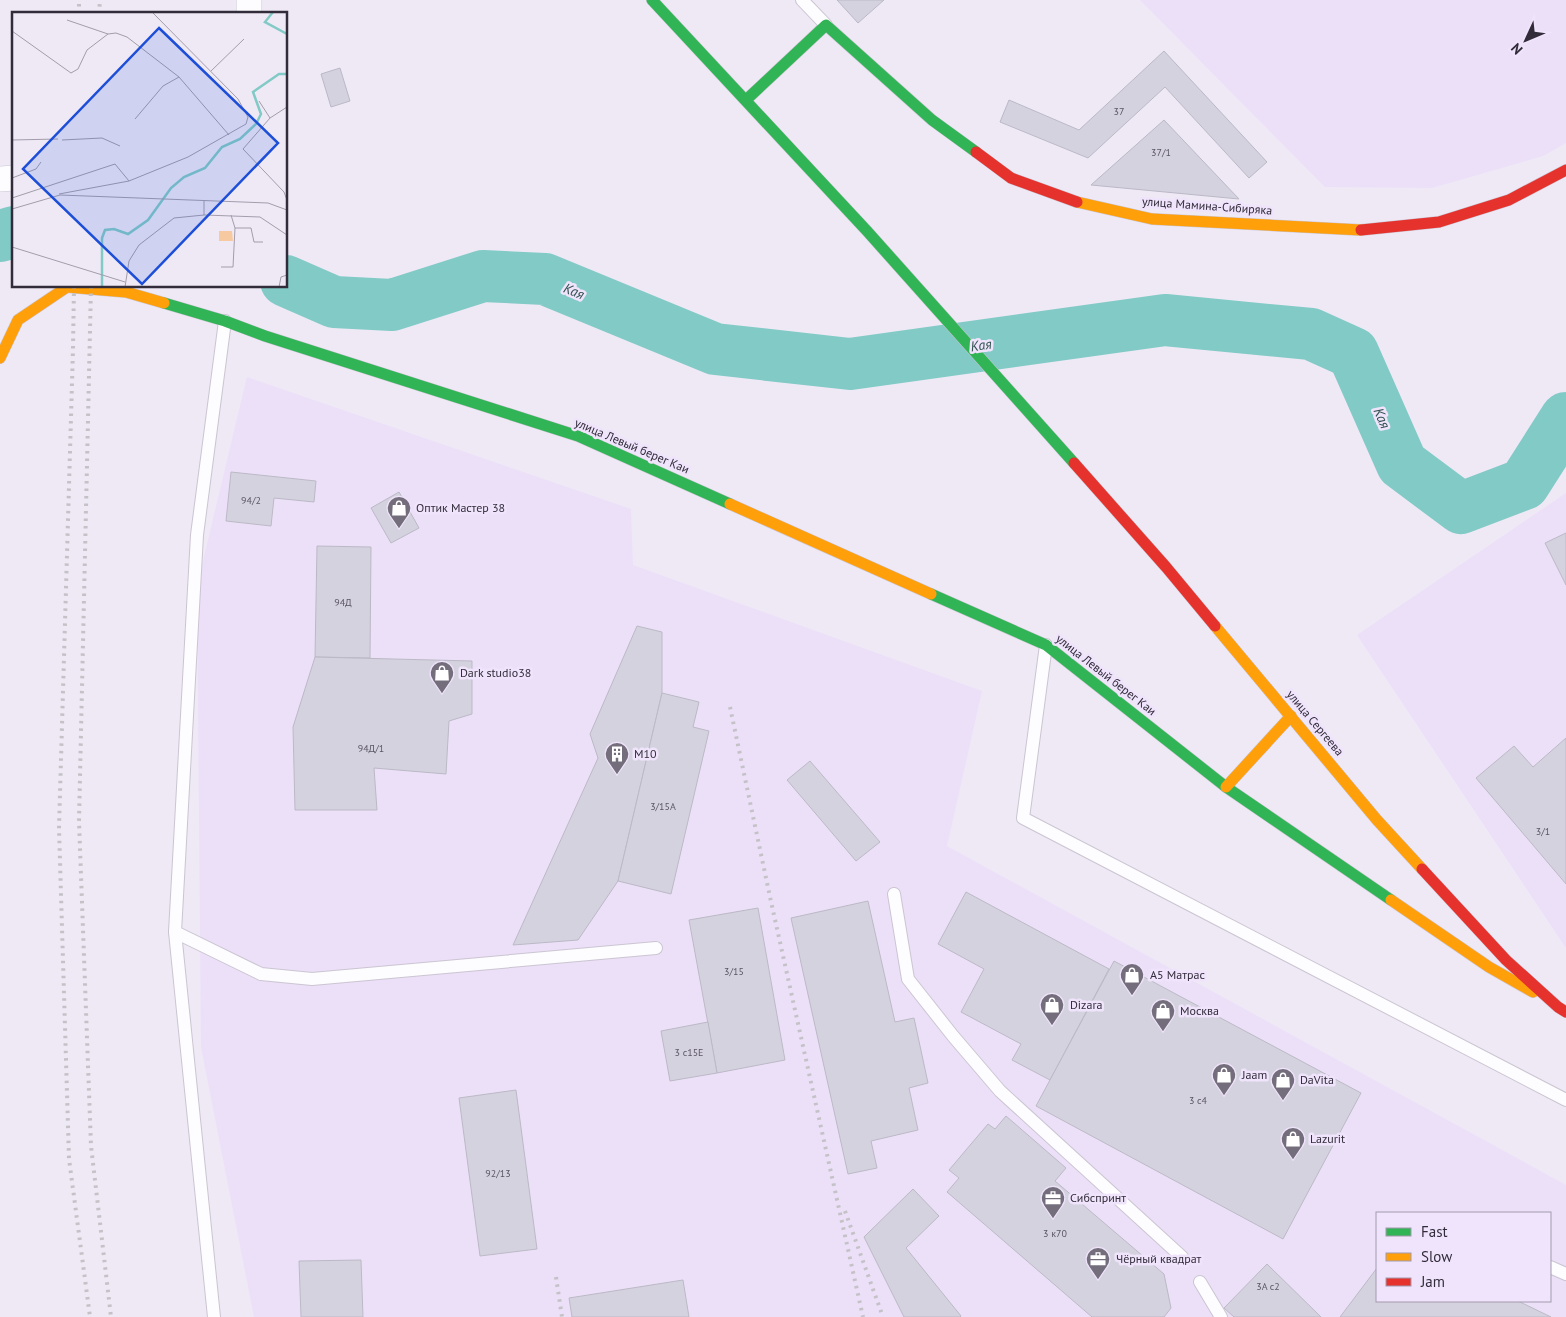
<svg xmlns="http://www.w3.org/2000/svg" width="1566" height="1317" font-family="'PT Sans',sans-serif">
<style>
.built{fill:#ece0f9;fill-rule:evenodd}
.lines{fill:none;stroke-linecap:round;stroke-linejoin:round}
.river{stroke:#82cac6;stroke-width:52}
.building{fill:#d5d2df;stroke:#bcb9c6}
.lane-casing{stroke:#cbc5d2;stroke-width:14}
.street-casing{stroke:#cbc5d2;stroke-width:26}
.fast-casing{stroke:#cbc5d2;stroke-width:12}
.slow-casing{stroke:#cbc5d2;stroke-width:12}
.jam-casing{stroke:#cbc5d2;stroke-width:12}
.lane{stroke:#fdfcfe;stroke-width:12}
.street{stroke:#fdfcfe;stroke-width:25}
.fast{stroke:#30b455;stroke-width:11}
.slow{stroke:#ff9f0a;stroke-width:11}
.jam{stroke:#e5322d;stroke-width:11}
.rail{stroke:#c4c2c6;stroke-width:4;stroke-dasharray:2.5 5;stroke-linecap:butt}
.labels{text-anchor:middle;stroke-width:5;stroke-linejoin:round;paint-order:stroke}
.number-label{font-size:10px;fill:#5b5663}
.street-label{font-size:12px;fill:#322c3a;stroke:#efe4fb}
.poi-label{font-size:12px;fill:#322c3a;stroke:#efe4fb;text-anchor:start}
.water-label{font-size:14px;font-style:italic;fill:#31524e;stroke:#efe4fb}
.inset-river{fill:none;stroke:#82cac6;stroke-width:2.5}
.inset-road{fill:none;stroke:#a39dab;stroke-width:1}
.view{fill:#1d4ed8;fill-opacity:0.15;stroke:#1d4ed8;stroke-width:2.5}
.inset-edge{fill:none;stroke:#322c3a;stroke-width:2.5}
</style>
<rect width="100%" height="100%" fill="#efe9f6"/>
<g class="built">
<polygon points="1140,0 1566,0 1566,143 1543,156 1432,188 1325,187"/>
<path d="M247,377L631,509L633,565L982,691L947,846L1566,1185V1317H254L201,1047L197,586ZM1377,1213H1550V1301H1377Z"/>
<polygon points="1566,493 1566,948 1357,635"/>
</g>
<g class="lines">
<g class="river">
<polyline points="0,236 14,232"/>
<polyline points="286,281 334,302 392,305 483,276 545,279 715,349 850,364 1165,320 1311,334 1353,353 1402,464 1461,508 1524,484 1566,418"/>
</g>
</g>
<g class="building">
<polygon points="837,0 884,0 858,23"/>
<polygon points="1164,51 1267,162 1249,178 1165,87 1088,158 1000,122 1009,100 1079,130"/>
<polygon points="340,68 350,101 331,107 321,74"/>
<polygon points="1164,120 1239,199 1091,185"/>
<polygon points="231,472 316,481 314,502 274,498 271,526 226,521"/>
<polygon points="399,492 419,528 391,543 371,508"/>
<polygon points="1566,533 1566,585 1545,543"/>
<polygon points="317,546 371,547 370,658 315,657"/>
<polygon points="637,626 662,632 662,693 618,881 578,940 513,945 598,758 590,734"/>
<polygon points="315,657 472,661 472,714 449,721 446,774 374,768 377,810 295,810 293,727"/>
<polygon points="662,693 699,702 693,727 709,731 671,894 618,881"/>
<polygon points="1566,738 1566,884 1476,778 1514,746 1533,767"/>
<polygon points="810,761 880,842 856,861 787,780"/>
<polygon points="966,892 1109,969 1050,1080 1012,1060 1021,1044 961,1012 984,969 938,944"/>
<polygon points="868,901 895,1022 914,1018 928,1083 909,1088 918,1130 871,1141 877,1168 848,1174 791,918"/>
<polygon points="758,908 785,1060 717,1073 689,920"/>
<polygon points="1114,961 1361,1093 1283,1239 1036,1106"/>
<polygon points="708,1022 717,1073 670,1081 661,1031"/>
<polygon points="516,1090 537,1249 480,1256 459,1098"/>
<polygon points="1006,1116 1066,1168 1055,1181 1164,1274 1171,1308 1164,1317 1092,1317 947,1192 959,1178 949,1170 988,1124 995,1129"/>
<polygon points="913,1189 939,1216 906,1248 961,1316 960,1317 904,1317 864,1237"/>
<polygon points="361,1260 363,1317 301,1317 299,1261"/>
<polygon points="1267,1264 1321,1317 1234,1317 1224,1308"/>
<polygon points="1377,1268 1377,1301 1518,1301 1551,1317 1340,1317"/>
<polygon points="683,1280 689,1317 572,1317 569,1298"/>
</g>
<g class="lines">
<g class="lane-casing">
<g id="lane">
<polyline points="802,0 826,25"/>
<polyline points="1046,645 1023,818 1566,1100"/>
<polyline points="894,894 908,979 953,1036 1000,1091 1182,1257"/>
<polyline points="175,932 261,974 312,979 656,948"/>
<polyline points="1550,1267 1566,1274"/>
<polyline points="1200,1282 1221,1317"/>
<polyline points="214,1317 175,932 197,535 225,321"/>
</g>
</g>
<g class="street-casing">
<g id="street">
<polyline points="249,0 249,14"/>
<polyline points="0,179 14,178"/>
</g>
</g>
<g class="fast-casing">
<g id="fast">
<polyline points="652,0 867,231 1074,463"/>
<polyline points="746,100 826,25 932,120 976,152"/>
<polyline points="164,303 225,321 265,336 578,436 730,504"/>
<polyline points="931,594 1046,645 1226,787 1391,900"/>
</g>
</g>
<g class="slow-casing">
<g id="slow">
<polyline points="1077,202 1152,219 1361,230"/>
<polyline points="0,358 18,320 67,287 126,292 164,303"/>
<polyline points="730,504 931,594"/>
<polyline points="1215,626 1377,820 1422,869"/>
<polyline points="1226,787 1291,716"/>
<polyline points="1391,900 1489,967 1533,992"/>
</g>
</g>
<g class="jam-casing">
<g id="jam">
<polyline points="976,152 1011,178 1077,202"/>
<polyline points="1361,230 1439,222 1509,200 1566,170"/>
<polyline points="1074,463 1166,567 1215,626"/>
<polyline points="1422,869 1506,960 1558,1007 1566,1012"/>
</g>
</g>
<use href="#lane" class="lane"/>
<use href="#street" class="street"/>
<use href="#fast" class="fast"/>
<use href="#slow" class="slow"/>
<use href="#jam" class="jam"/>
<g class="rail">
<polyline points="79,14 79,0"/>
<polyline points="99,14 100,0"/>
<polyline points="74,286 73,349 59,828 69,1159 90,1317"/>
<polyline points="91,286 79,821 91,1146 111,1317"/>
<polyline points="730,707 770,897 863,1317"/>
<polyline points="845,1211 883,1317"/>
<polyline points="556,1277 562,1317"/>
</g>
</g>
<defs>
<g id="shop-pin" transform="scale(1.25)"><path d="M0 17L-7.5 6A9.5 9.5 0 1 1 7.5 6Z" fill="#746e7c" stroke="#efe4fb"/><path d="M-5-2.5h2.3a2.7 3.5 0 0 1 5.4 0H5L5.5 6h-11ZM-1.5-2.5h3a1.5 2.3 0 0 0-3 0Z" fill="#fff"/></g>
<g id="building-pin" transform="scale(1.25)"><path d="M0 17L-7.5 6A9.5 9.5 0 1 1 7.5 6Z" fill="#746e7c" stroke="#efe4fb"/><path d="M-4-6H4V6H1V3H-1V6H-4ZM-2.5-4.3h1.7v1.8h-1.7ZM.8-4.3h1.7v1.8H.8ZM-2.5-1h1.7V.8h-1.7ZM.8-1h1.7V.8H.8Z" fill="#fff"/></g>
<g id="office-pin" transform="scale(1.25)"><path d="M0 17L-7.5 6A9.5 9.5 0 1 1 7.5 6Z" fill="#746e7c" stroke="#efe4fb"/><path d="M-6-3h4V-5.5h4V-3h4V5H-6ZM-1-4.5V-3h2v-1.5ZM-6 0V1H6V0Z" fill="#fff"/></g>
</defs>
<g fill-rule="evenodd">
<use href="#shop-pin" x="399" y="508"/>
<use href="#shop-pin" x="442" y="673"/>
<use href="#building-pin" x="617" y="754"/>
<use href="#shop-pin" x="1132" y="975"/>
<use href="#shop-pin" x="1052" y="1005"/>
<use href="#shop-pin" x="1163" y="1011"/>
<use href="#shop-pin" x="1224" y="1075"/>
<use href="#shop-pin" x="1283" y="1080"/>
<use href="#shop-pin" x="1293" y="1139"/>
<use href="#office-pin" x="1053" y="1198"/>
<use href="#office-pin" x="1098" y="1259"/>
</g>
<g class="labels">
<g class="number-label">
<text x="1119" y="115">37</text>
<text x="1161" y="156">37/1</text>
<text x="251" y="504">94/2</text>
<text x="343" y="606">94Д</text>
<text x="371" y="752">94Д/1</text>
<text x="663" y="810">3/15А</text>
<text x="1543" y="835">3/1</text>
<text x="734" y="975">3/15</text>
<text x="689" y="1056">3 с15Е</text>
<text x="1198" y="1104">3 с4</text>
<text x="498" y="1177">92/13</text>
<text x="1055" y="1237">3 к70</text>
<text x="1268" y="1290">3А с2</text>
</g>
<g class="street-label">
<text transform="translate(1207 206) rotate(4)" y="4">улица Мамина-Сибиряка</text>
<text transform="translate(632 446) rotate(23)" y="4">улица Левый берег Каи</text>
<text transform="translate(1106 675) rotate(38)" y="4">улица Левый берег Каи</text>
<text transform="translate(1315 723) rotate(50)" y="4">улица Сергеева</text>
</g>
<g class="poi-label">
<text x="416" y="512">Оптик Мастер 38</text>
<text x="460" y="677">Dark studio38</text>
<text x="634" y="758">M10</text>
<text x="1150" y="979">А5 Матрас</text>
<text x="1070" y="1009">Dizara</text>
<text x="1180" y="1015">Москва</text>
<text x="1242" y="1079">Jaam</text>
<text x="1300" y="1084">DaVita</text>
<text x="1310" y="1143">Lazurit</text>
<text x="1070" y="1202">Сибспринт</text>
<text x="1116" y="1263">Чёрный квадрат</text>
</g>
<g class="water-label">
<text transform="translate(574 291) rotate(22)" y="5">Кая</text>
<text transform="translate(981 345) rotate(-8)" y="5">Кая</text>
<text transform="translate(1382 418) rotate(66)" y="5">Кая</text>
</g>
</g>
<g transform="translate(12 12)">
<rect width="275" height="275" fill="#efe9f6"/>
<path d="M207,219H220L221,229H207Z" fill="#f7c9a0"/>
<path class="inset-river" d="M261,0L253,10L275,22M90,275V226L93,218L102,217L116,222L136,208L159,176L172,165L193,156L210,135L228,127L244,112L249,102L241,80L267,62H275"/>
<path class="inset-road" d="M55,8L96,22M0,19L59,61L66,57L75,38L96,22L104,21L115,25L167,65L217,123M199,59L232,27M247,89L258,106M275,95L258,106L231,137L272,180L275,188M123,107L151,74L167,65M0,128L46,127M50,128L90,126L108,134M0,166L24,157L29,150M47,182L117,169L176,145L234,112L236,105L226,87L140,0M0,186L103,152L117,169M0,197L48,183L256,191L275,198M192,203L248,205L275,223M219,203L223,216H239L242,230H251M0,235L113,270M209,255H221L223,216M113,275L117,249L127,233L162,206L192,203V189M267,275L269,265L275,263"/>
<path class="view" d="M147,16L266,131L130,272L11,157Z"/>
<rect width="275" height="275" class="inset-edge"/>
</g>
<rect x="1376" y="1212" width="175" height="90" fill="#efe4fb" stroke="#a39aae"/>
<rect x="1386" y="1228" width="25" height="8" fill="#30b455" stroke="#a39aae"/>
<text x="1421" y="1237" font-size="15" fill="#322c3a">Fast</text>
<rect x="1386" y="1253" width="25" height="8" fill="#ff9f0a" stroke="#a39aae"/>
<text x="1421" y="1262" font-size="15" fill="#322c3a">Slow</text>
<rect x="1386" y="1278" width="25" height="8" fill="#e5322d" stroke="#a39aae"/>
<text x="1421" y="1287" font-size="15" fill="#322c3a">Jam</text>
<g transform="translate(1526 40) rotate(226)" stroke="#efe4fb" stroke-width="4" paint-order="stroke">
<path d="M0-4L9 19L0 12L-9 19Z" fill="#322c3a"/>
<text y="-8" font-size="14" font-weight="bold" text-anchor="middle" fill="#322c3a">N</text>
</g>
</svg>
